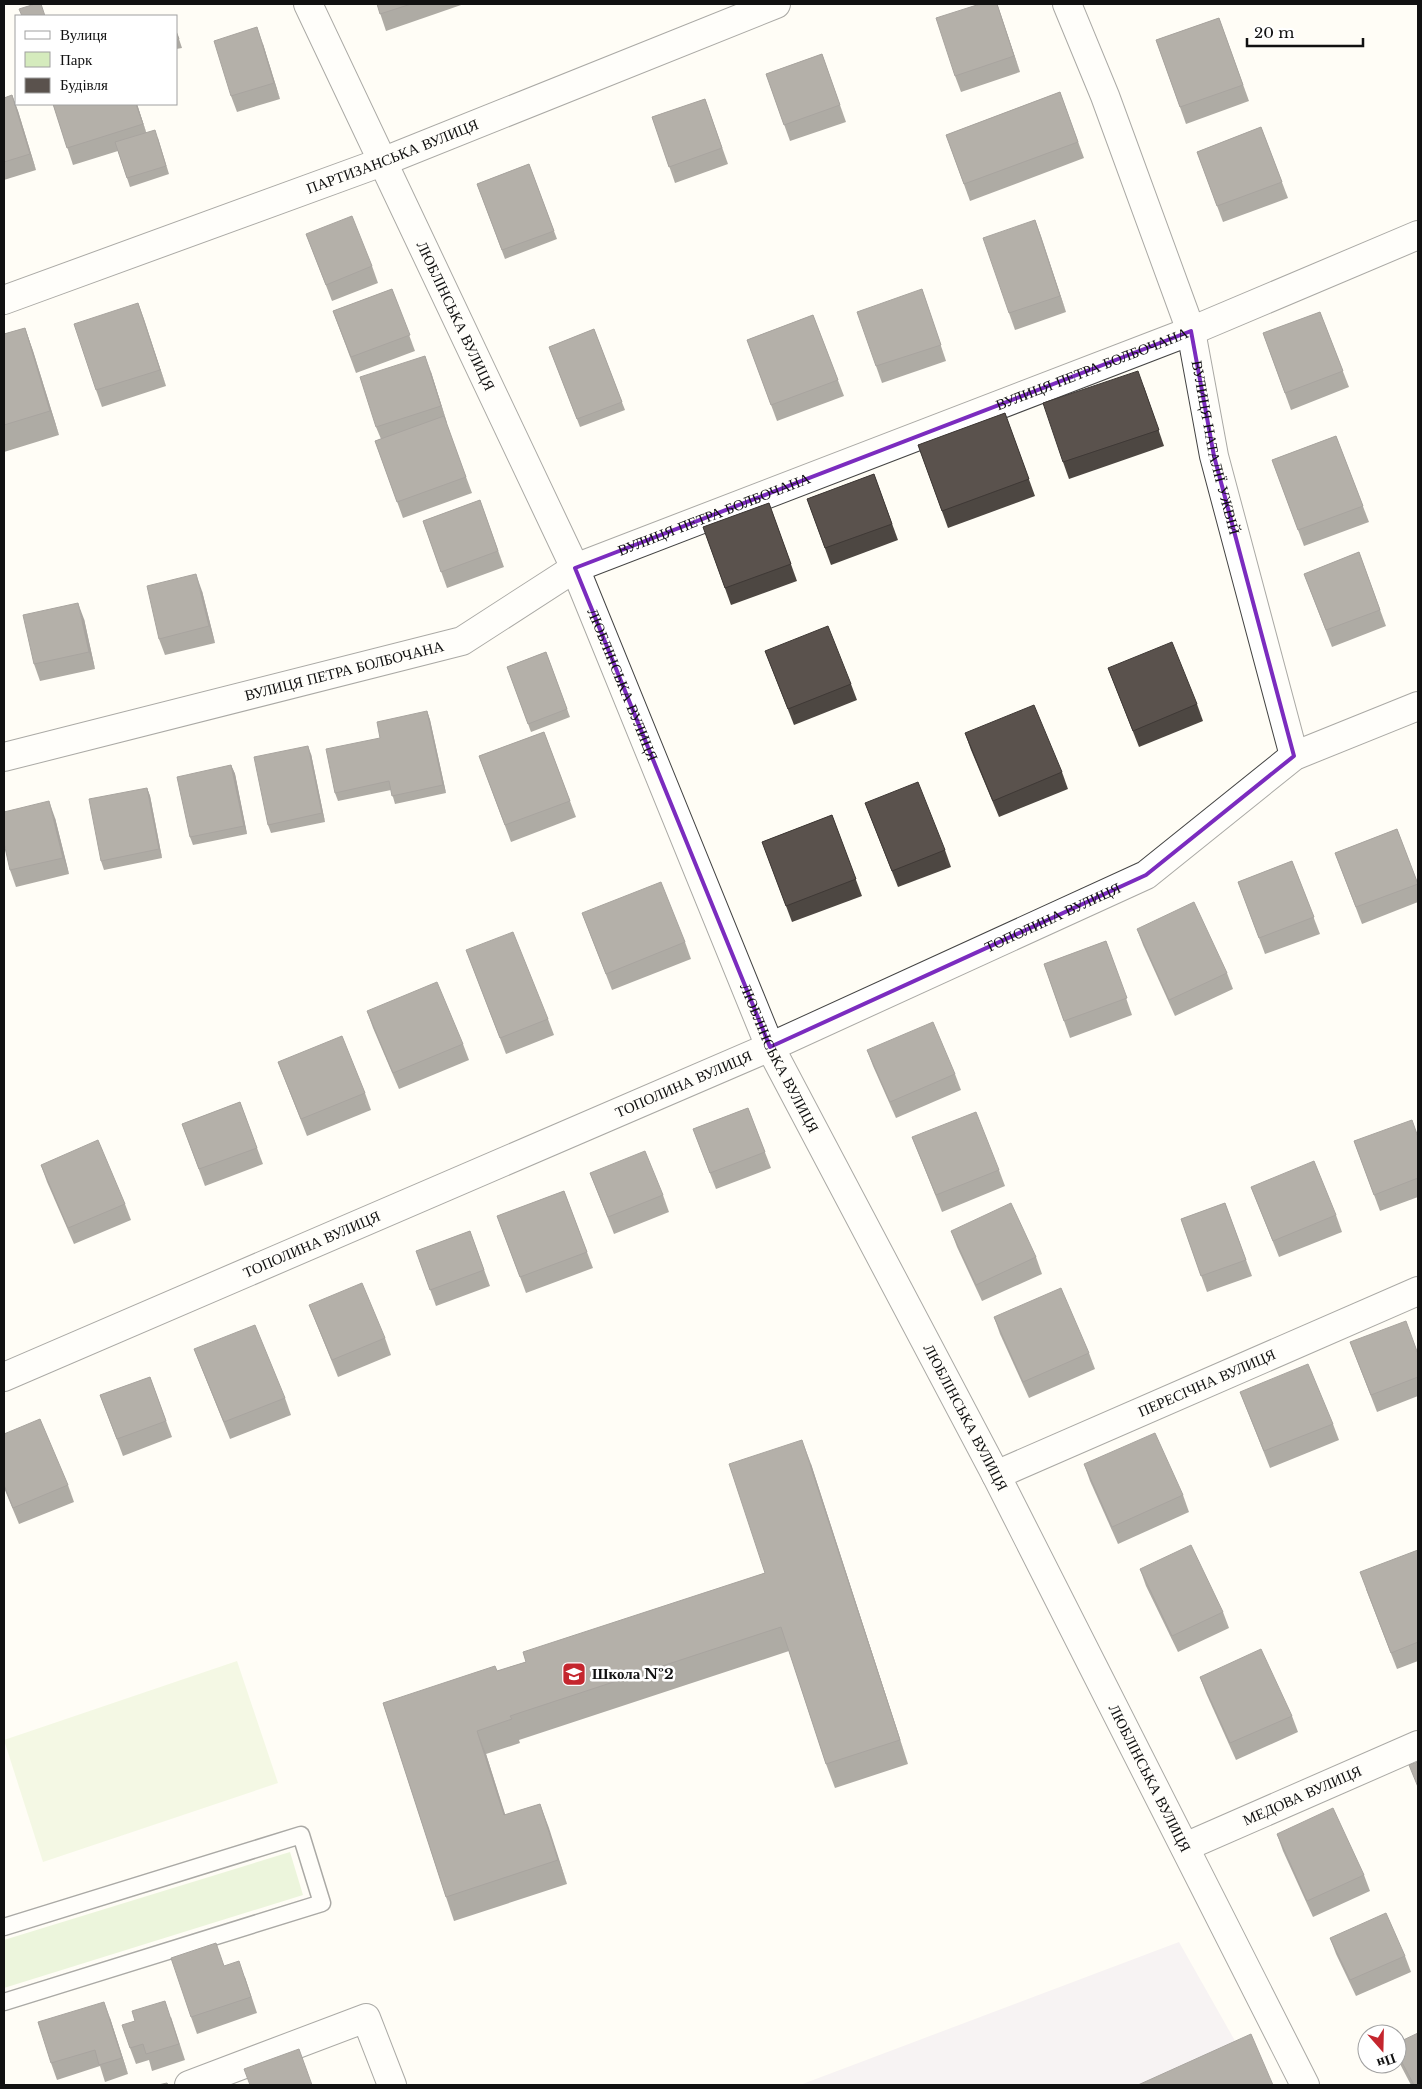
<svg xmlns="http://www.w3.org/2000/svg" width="1422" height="2089" font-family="'Libre Baskerville',serif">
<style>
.industrial{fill:#eee6ef}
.green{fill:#d5ebbd}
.pitch{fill:#e6f2cf}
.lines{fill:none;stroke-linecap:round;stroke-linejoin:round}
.service-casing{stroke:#444;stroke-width:19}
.minor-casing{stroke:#444;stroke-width:30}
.service{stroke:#fff;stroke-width:16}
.minor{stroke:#fff;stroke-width:28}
.wall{fill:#4d4742}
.shaded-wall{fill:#3f3936}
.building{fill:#5a524d;stroke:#3f3936}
.marked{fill:none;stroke:#7b2cbf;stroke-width:4;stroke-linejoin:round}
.labels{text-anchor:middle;stroke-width:5;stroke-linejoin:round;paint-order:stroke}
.street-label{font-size:15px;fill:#111;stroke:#fff}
.poi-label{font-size:15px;font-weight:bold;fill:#111;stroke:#fff;text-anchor:start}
</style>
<rect width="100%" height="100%" fill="#fffdf5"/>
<polygon class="industrial" points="1179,1942 1260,2085 800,2085"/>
<polygon class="green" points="290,1852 303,1895 4,1988 4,1940"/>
<polygon class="pitch" points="237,1661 278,1783 43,1862 4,1740"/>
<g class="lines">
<g class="service-casing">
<polyline id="service" points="4,1927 301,1835 322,1903 4,2002"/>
</g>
<g class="minor-casing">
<g id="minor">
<path id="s1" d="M308,4L575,568L770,1047L996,1475L1305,2085"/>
<path id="s2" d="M1067,4L1105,96L1191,331L1214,456L1294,756"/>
<path id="s3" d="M4,300L382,162L776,4"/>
<path id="s4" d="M4,757L462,641L575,568L1191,331L1418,235"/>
<path id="s5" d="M4,1377L770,1047L1146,875L1294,756L1418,706"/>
<path id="s6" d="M996,1475L1418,1291"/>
<path id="s7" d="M1185,1847L1418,1745"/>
<polyline points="189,2085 366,2018 392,2085"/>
</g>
</g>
<use href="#service" class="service"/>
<use href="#minor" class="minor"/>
</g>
<g class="wall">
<polygon points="377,4 464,4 386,31"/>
<polygon points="997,4 1020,72 961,92 955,76"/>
<polygon points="1219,18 1249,101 1186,124 1156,40"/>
<polygon points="176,30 182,48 176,49"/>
<polygon points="263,44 280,99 237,112 231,96"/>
<polygon points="822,54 846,122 790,141 766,74"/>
<polygon points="1060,92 1084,158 970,201 946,135"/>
<polygon points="12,95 18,111 36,170 4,180 4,98"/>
<polygon points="705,99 728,164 675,183 652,117"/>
<polygon points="53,104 137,104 146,132 158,138 169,174 130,187 118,151 73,165"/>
<polygon points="1261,127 1288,198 1223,222 1197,152"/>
<polygon points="529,164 557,239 505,259 477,184"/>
<polygon points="1035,220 1066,312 1015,330 1009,313"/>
<polygon points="306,234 372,266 378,283 332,301"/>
<polygon points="392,289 415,351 356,373 333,311"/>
<polygon points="922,289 946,361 882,383 876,366"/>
<polygon points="138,303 166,386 102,407 96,390"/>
<polygon points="1320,312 1349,387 1291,410 1263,333"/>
<polygon points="813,315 844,396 777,421 747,340"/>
<polygon points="25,328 33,351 59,435 4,452 4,334"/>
<polygon points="594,329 625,410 580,427 549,347"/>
<polygon points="431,372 447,423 446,423 472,493 403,518 375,441 381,439 376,427"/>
<polygon points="1144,387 1164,446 1069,479 1063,462"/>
<polygon points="1005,413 1035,496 948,528 918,445"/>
<polygon points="1336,436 1369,522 1304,546 1272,460"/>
<polygon points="874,474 898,540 831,565 807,499"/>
<polygon points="480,500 504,567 447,588 423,521"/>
<polygon points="769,503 797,581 731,605 703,527"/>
<polygon points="1359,552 1386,626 1332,647 1304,574"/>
<polygon points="202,591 215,643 165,655 159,639"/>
<polygon points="84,619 95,669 40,681 34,664"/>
<polygon points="765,651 851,684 857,700 794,725"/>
<polygon points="546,652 570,717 531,732 507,667"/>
<polygon points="1108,668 1197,704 1203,721 1139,747"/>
<polygon points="427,711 430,720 446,793 395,804 391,790 338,801 335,793"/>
<polygon points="544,732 576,817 511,842 479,756"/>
<polygon points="965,733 1062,772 1068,789 999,817 971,750"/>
<polygon points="311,754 325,822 271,833 268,825"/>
<polygon points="231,765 235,774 247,834 193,845 190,837"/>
<polygon points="147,788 150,796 162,858 104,870 101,861"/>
<polygon points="865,803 945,850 951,867 898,887"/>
<polygon points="832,815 862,896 792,922 762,842"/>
<polygon points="55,818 69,874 16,887 10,870"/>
<polygon points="1397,829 1418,885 1418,902 1362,924 1335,853"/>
<polygon points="1292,861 1320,934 1265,954 1238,882"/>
<polygon points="582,913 685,942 691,959 612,990"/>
<polygon points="1137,929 1227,973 1233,989 1175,1016 1143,945"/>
<polygon points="1106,941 1132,1015 1070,1038 1044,964"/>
<polygon points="466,950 548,1019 554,1035 506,1054"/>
<polygon points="367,1011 463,1044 469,1060 399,1089 373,1028"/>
<polygon points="867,1050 955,1074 961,1090 896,1118 873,1066"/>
<polygon points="278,1062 365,1093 371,1110 307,1136"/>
<polygon points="240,1102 263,1164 205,1186 182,1124"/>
<polygon points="748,1108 771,1168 716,1189 693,1129"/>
<polygon points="912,1137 999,1170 1005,1186 942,1212"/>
<polygon points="1418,1137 1418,1197 1380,1211 1354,1141"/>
<polygon points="41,1165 125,1204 131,1220 74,1244 47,1182"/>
<polygon points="590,1173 663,1195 669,1212 614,1234"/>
<polygon points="1251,1187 1336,1215 1342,1232 1279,1257"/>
<polygon points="564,1191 593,1268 526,1293 497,1216"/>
<polygon points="1225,1203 1252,1276 1207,1292 1181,1219"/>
<polygon points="470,1231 490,1286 436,1306 416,1251"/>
<polygon points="951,1231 1036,1257 1042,1274 982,1301 957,1247"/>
<polygon points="309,1305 385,1338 391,1355 338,1377"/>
<polygon points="994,1317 1089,1353 1095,1369 1029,1398 1000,1334"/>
<polygon points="1350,1342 1418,1354 1418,1396 1377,1412"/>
<polygon points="194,1349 285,1398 291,1415 230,1439"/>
<polygon points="150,1377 172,1437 123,1456 100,1395"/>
<polygon points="1240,1392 1333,1424 1339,1440 1270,1468"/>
<polygon points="4,1434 68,1485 74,1502 19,1524 4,1488"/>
<polygon points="811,1464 908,1764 835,1788 826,1764 789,1651 519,1740 520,1743 486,1754 505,1815 540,1804 567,1884 454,1921 446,1897 383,1703 497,1671 526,1662 765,1573"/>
<polygon points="1084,1464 1183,1495 1189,1512 1118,1544 1090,1481"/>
<polygon points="1418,1551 1418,1661 1397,1669 1366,1589"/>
<polygon points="1140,1569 1223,1612 1229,1628 1178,1652 1146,1586"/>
<polygon points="1200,1677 1292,1716 1298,1732 1236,1760 1206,1693"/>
<polygon points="1277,1834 1364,1875 1370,1891 1313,1917 1283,1851"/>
<polygon points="1330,1938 1405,1956 1411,1972 1356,1996 1336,1954"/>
<polygon points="225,1966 245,1977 257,2013 197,2034 191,2017"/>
<polygon points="171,2017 185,2060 152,2071 149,2060 136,2064 130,2048"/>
<polygon points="110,2018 128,2074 105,2082 100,2066 57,2080 51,2063"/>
<polygon points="1397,2043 1418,2085 1411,2085 1399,2062 1397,2056"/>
</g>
<g class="shaded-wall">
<polygon points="997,4 1001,15 1020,72 1014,56"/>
<polygon points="257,27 263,44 280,99 274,83"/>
<polygon points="12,95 18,111 36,170 30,154"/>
<polygon points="136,104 137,104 149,141 143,124"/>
<polygon points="1035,220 1041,236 1066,312 1060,296"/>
<polygon points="138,303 144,319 166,386 160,370"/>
<polygon points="25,328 33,351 59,435 50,411"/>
<polygon points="425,356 431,372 447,423 441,406"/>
<polygon points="196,574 202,591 215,643 209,626"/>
<polygon points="78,603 84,619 95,669 89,652"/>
<polygon points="427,711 430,720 446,793 443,785"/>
<polygon points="308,746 311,754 325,822 322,813"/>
<polygon points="231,765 235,774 247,834 244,826"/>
<polygon points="147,788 150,796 162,858 159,849"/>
<polygon points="49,801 55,818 69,874 63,858"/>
<polygon points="802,1440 811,1464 908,1764 900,1740"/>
<polygon points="477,1731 486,1754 513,1839 504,1815"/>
<polygon points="540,1804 549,1828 567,1884 558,1860"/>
<polygon points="104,2002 110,2018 128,2074 122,2058"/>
</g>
<g class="building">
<polygon points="35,4 41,4 45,16 22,16 19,9"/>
<polygon points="377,4 411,4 380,14"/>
<polygon points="980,4 997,4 1014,56 955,76 936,18"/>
<polygon points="1219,18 1243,85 1180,107 1156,40"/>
<polygon points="257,27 274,83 231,96 214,41"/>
<polygon points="176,31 179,39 176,40"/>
<polygon points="822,54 840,105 784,125 766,74"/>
<polygon points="1060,92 1078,142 964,184 946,135"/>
<polygon points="12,95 30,154 4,162 4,98"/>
<polygon points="705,99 722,148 669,167 652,117"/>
<polygon points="53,104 136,104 143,124 67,148"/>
<polygon points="1261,127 1282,182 1217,206 1197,152"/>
<polygon points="155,130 166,166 127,178 115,142"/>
<polygon points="529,164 554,231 502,250 477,184"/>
<polygon points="352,216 372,266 326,285 306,234"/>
<polygon points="1035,220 1060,296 1009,313 983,238"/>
<polygon points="392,289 410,335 351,357 333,311"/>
<polygon points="922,289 941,345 876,366 857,312"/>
<polygon points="138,303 160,370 96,390 74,324"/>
<polygon points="1320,312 1343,371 1285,393 1263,333"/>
<polygon points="813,315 838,380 771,405 747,340"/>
<polygon points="25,328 50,411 4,425 4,334"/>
<polygon points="594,329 622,402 577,419 549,347"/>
<polygon points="425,356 441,406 376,427 360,377"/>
<polygon points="1138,371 1159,430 1063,462 1043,403"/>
<polygon points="1005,413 1029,479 942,511 918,445"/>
<polygon points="444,416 466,477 397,502 375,441"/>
<polygon points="1336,436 1363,506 1298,530 1272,460"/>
<polygon points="874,474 892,524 825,548 807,499"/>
<polygon points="480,500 498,551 441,572 423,521"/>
<polygon points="769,503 791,564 725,588 703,527"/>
<polygon points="1359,552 1380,610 1326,630 1304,574"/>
<polygon points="196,574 209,626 159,639 147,586"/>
<polygon points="78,603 89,652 34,664 23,615"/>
<polygon points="828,626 851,684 788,709 765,651"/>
<polygon points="1172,642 1197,704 1133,731 1108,668"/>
<polygon points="546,652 567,709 528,724 507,667"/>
<polygon points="1034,705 1062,772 993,801 965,733"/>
<polygon points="427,711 443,785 392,796 389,781 335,793 326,749 380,738 377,722"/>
<polygon points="544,732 570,801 505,825 479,756"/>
<polygon points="308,746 322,813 268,825 254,757"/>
<polygon points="231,765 244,826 190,837 177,777"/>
<polygon points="918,782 945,850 892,871 865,803"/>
<polygon points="147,788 159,849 101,861 89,799"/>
<polygon points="49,801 63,858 10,870 4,843 4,812"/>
<polygon points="832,815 856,879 786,906 762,842"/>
<polygon points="1397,829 1418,884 1356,907 1335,853"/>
<polygon points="1292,861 1314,917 1259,938 1238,882"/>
<polygon points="661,882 685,942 606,974 582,913"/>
<polygon points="1194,902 1227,973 1169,1000 1137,929"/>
<polygon points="513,932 548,1019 500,1038 466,950"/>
<polygon points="1106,941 1127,998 1064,1021 1044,964"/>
<polygon points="437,982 463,1044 393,1073 367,1011"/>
<polygon points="933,1022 955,1074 890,1102 867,1050"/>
<polygon points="342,1036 365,1093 301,1119 278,1062"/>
<polygon points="240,1102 257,1148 199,1169 182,1124"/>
<polygon points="748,1108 765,1152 710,1173 693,1129"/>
<polygon points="976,1112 999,1170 936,1195 912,1137"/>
<polygon points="1412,1120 1418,1137 1418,1178 1374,1195 1354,1141"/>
<polygon points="98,1140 125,1204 68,1228 41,1165"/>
<polygon points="645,1151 663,1195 608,1217 590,1173"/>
<polygon points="1314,1161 1336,1215 1273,1241 1251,1187"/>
<polygon points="564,1191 587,1252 520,1277 497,1216"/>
<polygon points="1011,1203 1036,1257 976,1285 951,1231"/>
<polygon points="1225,1203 1246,1260 1201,1276 1181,1219"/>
<polygon points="470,1231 484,1270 430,1290 416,1251"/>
<polygon points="362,1283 385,1338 332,1360 309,1305"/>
<polygon points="1061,1288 1089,1353 1023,1382 994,1317"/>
<polygon points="1406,1321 1418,1354 1418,1377 1371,1395 1350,1342"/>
<polygon points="255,1325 285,1398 224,1422 194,1349"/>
<polygon points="1308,1364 1333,1424 1264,1451 1240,1392"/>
<polygon points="150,1377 166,1421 117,1439 100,1395"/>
<polygon points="40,1419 68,1485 13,1508 4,1485 4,1434"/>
<polygon points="1155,1433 1183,1495 1112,1527 1084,1464"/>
<polygon points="802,1440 900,1740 826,1764 781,1627 510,1716 512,1719 477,1731 504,1815 540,1804 558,1860 446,1897 383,1703 495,1666 497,1671 526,1662 523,1652 765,1573 729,1464"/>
<polygon points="1191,1545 1223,1612 1172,1636 1140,1569"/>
<polygon points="1418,1550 1418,1642 1391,1653 1360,1572"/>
<polygon points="1261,1649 1292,1716 1230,1743 1200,1677"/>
<polygon points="1418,1762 1418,1787 1409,1765"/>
<polygon points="1333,1808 1364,1875 1307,1901 1277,1834"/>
<polygon points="1386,1913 1405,1956 1350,1980 1330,1938"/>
<polygon points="216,1943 224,1966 239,1961 251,1997 191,2017 171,1958"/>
<polygon points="165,2001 179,2044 146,2054 143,2044 130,2048 122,2025 135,2021 132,2011"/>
<polygon points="104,2002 122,2058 99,2065 95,2050 51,2063 38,2022"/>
<polygon points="1418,2033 1418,2085 1414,2085 1397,2053 1397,2043"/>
<polygon points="1251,2034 1273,2085 1138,2085"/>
<polygon points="299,2049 312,2085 250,2085 244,2069"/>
<polygon points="167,2083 168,2085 158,2085"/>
</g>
<path d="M0 0H1422V2089H0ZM1191,331L1214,456L1294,756L1146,875L770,1047L575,568Z" fill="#fffdf5" fill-opacity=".55" fill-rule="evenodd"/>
<path class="marked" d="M1191,331L1214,456L1294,756L1146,875L770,1047L575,568Z"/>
<defs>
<g id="school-square" transform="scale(1.25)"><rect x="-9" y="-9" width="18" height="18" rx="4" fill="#c4262e" stroke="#fff"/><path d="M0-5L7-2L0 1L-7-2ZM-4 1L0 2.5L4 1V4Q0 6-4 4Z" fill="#fff"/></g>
</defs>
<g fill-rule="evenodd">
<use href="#school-square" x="574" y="1674"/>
</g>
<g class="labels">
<g class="street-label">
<text dy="5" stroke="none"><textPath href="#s3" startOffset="414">ПАРТИЗАНСЬКА ВУЛИЦЯ</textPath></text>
<text dy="5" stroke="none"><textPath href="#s1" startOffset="345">ЛЮБЛІНСЬКА ВУЛИЦЯ</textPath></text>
<text dy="5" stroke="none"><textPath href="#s4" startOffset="1161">ВУЛИЦЯ ПЕТРА БОЛБОЧАНА</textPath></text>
<text dy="5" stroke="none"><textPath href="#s2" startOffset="469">ВУЛИЦЯ НАТАЛІЇ УЖВІЙ</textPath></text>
<text dy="5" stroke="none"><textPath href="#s4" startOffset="756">ВУЛИЦЯ ПЕТРА БОЛБОЧАНА</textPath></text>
<text dy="5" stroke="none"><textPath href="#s4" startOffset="351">ВУЛИЦЯ ПЕТРА БОЛБОЧАНА</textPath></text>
<text dy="5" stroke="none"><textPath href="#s1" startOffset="750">ЛЮБЛІНСЬКА ВУЛИЦЯ</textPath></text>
<text dy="5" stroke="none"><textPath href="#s5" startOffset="1145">ТОПОЛИНА ВУЛИЦЯ</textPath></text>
<text dy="5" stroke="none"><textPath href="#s1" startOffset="1155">ЛЮБЛІНСЬКА ВУЛИЦЯ</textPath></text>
<text dy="5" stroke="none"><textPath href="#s5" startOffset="740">ТОПОЛИНА ВУЛИЦЯ</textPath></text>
<text dy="5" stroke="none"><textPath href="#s5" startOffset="335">ТОПОЛИНА ВУЛИЦЯ</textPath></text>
<text dy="5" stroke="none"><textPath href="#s6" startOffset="230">ПЕРЕСІЧНА ВУЛИЦЯ</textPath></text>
<text dy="5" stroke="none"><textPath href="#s1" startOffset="1560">ЛЮБЛІНСЬКА ВУЛИЦЯ</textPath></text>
<text dy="5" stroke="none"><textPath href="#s1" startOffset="1965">ЛЮБЛІНСЬКА ВУЛИЦЯ</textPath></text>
<text dy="5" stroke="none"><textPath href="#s7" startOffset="128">МЕДОВА ВУЛИЦЯ</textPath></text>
</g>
<g class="poi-label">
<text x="592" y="1679">Школа №2</text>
</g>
</g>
<rect width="1422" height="2089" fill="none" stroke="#111111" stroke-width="10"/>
<rect x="15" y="15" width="162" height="90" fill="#ffffff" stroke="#a0a0a0"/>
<rect x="25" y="31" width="25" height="8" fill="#ffffff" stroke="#a0a0a0"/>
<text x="60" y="40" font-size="15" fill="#111111">Вулиця</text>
<rect x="25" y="52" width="25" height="15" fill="#d5ebbd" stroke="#a0a0a0"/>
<text x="60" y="65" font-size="15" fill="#111111">Парк</text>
<rect x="25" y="78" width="25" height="15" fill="#5a524d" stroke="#a0a0a0"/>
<text x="60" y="90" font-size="15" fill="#111111">Будівля</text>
<g transform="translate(1382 2049) rotate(160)"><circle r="24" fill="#ffffff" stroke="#a0a0a0"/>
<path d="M0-4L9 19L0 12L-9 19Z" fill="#c4262e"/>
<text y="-8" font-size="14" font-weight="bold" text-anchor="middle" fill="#111111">Пн</text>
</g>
<path d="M1247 38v8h116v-8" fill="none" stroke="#111111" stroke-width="2.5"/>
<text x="1254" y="38" font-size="15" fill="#111111" stroke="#ffffff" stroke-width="4" paint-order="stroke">20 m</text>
</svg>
